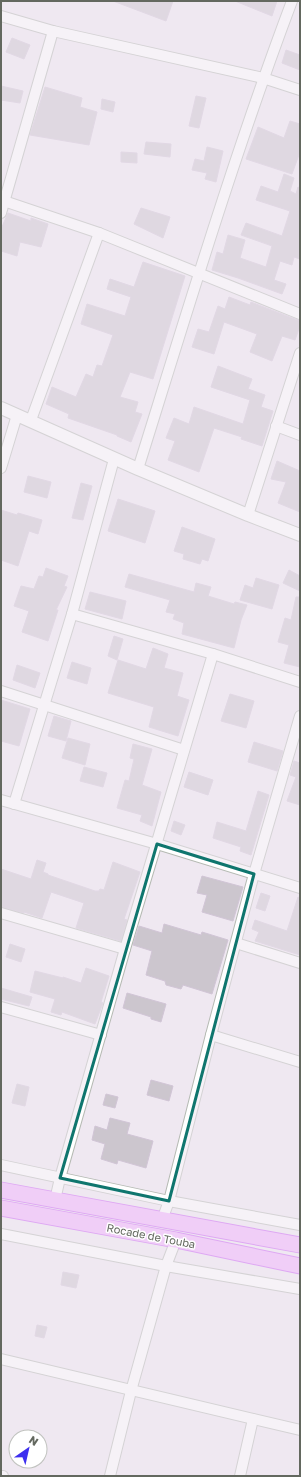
<svg xmlns="http://www.w3.org/2000/svg" width="301" height="1477" font-family="'Golos Text',sans-serif">
<style>
.building{fill:#ccc6ce;stroke:#d1c5d6}
.lines{fill:none;stroke-linecap:round;stroke-linejoin:round}
.minor-casing{stroke:#b5bab3;stroke-width:12}
.tertiary-casing{stroke:#b5bab3;stroke-width:14}
.primary-casing{stroke:#ca5cf6;stroke-width:17}
.minor{stroke:#fff;stroke-width:10}
.tertiary{stroke:#fff;stroke-width:12}
.primary{stroke:#f2afff;stroke-width:15}
.marked{fill:none;stroke:#0f766e;stroke-width:3;stroke-linejoin:round}
.labels{text-anchor:middle;stroke-width:3;stroke-linejoin:round;paint-order:stroke}
.street-label{font-size:11px;fill:#63685f;stroke:#fff}
</style>
<rect width="100%" height="100%" fill="#efe8f1"/>
<g class="building">
<polygon points="113,1 173,1 166,21"/>
<polygon points="235,1 277,1 272,16"/>
<polygon points="12,38 30,45 24,59 6,52"/>
<polygon points="286,50 300,55 300,70 282,63"/>
<polygon points="1,86 23,91 20,103 1,100"/>
<polygon points="45,87 82,98 80,107 97,112 89,145 30,135"/>
<polygon points="196,96 206,98 199,128 189,126"/>
<polygon points="102,99 115,102 113,112 101,109"/>
<polygon points="290,121 300,124 300,152 292,174 246,159 258,127 284,138"/>
<polygon points="146,142 171,144 170,157 144,154"/>
<polygon points="207,147 223,151 216,182 205,179 207,173 192,170 195,159 204,161"/>
<polygon points="121,152 137,153 137,163 121,162"/>
<polygon points="284,174 294,178 290,191 296,194 298,187 300,188 300,259 294,257 292,265 280,261 274,280 286,284 282,294 238,278 212,270 217,252 223,254 228,235 245,240 240,258 266,267 272,246 241,235 246,223 282,236 290,211 256,200 261,186 278,192"/>
<polygon points="141,208 170,217 163,238 134,224"/>
<polygon points="8,213 31,221 31,218 48,224 41,247 20,242 17,256 1,251 1,229"/>
<polygon points="143,262 185,276 153,379 130,372 120,397 138,402 135,412 142,414 131,442 117,436 117,435 68,418 69,414 46,404 52,387 76,397 86,374 93,377 97,365 102,366 113,335 81,324 87,304 125,316 131,297 107,289 110,279 134,287"/>
<polygon points="229,297 250,305 251,302 300,321 300,326 295,340 282,336 272,361 250,352 257,334 224,322 214,354 192,347 198,329 209,332 218,306 225,309"/>
<polygon points="218,366 252,379 248,389 265,395 261,407 273,411 262,446 241,439 242,437 214,428 199,472 168,460 175,441 166,438 174,418 189,424 194,407 243,424 250,400 211,387"/>
<polygon points="277,461 300,471 300,512 278,503 286,482 271,479"/>
<polygon points="28,476 51,482 47,498 24,492"/>
<polygon points="81,483 92,486 83,520 72,518"/>
<polygon points="118,499 155,511 145,543 108,531"/>
<polygon points="1,510 17,515 18,513 42,520 38,534 29,531 18,566 1,560"/>
<polygon points="182,527 215,539 208,561 202,559 200,564 183,559 184,554 174,551"/>
<polygon points="46,568 68,576 64,586 67,587 56,610 58,610 48,641 22,632 29,611 14,606 21,586 34,589 39,576 43,577"/>
<polygon points="289,570 300,576 300,591 283,583"/>
<polygon points="129,574 194,592 196,583 211,587 208,596 234,604 235,602 247,605 241,620 234,648 182,634 184,623 173,619 175,614 166,612 170,600 125,587"/>
<polygon points="256,578 279,585 272,609 240,600 245,585 253,588"/>
<polygon points="90,592 126,601 122,619 85,609"/>
<polygon points="296,597 300,597 300,667 284,663 289,645 278,642 285,618 291,620"/>
<polygon points="114,636 123,639 117,660 108,656"/>
<polygon points="153,648 168,654 164,668 183,673 177,696 189,700 178,736 149,727 154,707 108,693 118,660 146,669"/>
<polygon points="72,662 91,668 87,684 67,678"/>
<polygon points="17,665 40,673 35,688 13,680"/>
<polygon points="230,694 254,701 246,728 221,721"/>
<polygon points="1,700 30,709 19,746 1,741"/>
<polygon points="54,716 71,721 66,741 48,736"/>
<polygon points="68,738 90,744 85,765 62,758"/>
<polygon points="254,742 283,751 277,771 248,762"/>
<polygon points="133,744 152,749 142,785 161,792 152,826 140,821 142,815 117,808 125,780 129,781 134,759 130,758"/>
<polygon points="294,761 300,763 300,805 287,801 296,777 290,775"/>
<polygon points="84,767 107,773 103,787 80,781"/>
<polygon points="189,772 213,780 208,795 184,787"/>
<polygon points="258,791 269,795 251,855 240,851 241,847 213,838 217,822 246,831"/>
<polygon points="174,821 185,825 181,835 171,831"/>
<polygon points="37,860 46,863 43,872 48,874 48,875 95,891 99,891 100,889 104,890 113,862 140,872 124,919 127,920 121,941 76,928 84,903 51,892 42,918 24,912 24,913 1,907 1,869 31,879"/>
<polygon points="202,876 243,887 233,921 202,912 207,895 197,893"/>
<polygon points="261,893 270,896 265,911 256,908"/>
<polygon points="298,897 300,898 300,955 255,941 259,932 252,929 255,920 287,931"/>
<polygon points="164,924 201,935 202,932 228,940 212,994 183,985 181,989 166,985 165,981 146,975 152,951 133,945 139,926 162,933"/>
<polygon points="10,944 25,949 21,962 6,957"/>
<polygon points="86,968 109,976 101,1002 103,1003 95,1024 62,1012 61,1015 51,1012 55,999 30,992 35,971 63,978 63,977 81,983"/>
<polygon points="1,988 32,997 29,1006 1,999"/>
<polygon points="127,993 166,1004 161,1022 151,1019 151,1017 123,1008"/>
<polygon points="151,1080 173,1086 169,1101 147,1095"/>
<polygon points="17,1084 29,1087 25,1106 12,1103"/>
<polygon points="106,1094 118,1097 115,1108 103,1105"/>
<polygon points="110,1118 130,1123 127,1134 153,1141 146,1168 118,1160 117,1164 101,1159 105,1144 92,1140 95,1126 107,1130"/>
<polygon points="63,1272 79,1275 76,1288 61,1285"/>
<polygon points="37,1325 47,1327 44,1338 35,1336"/>
</g>
<g class="lines">
<g class="minor-casing">
<g id="minor">
<polyline points="1,16 53,31 263,78 300,90"/>
<polyline points="1,200 99,233 300,314"/>
<polyline points="1,213 53,31"/>
<polyline points="31,420 99,233"/>
<polyline points="276,426 300,435"/>
<polyline points="1,468 17,415"/>
<path d="M138,469C187,312 234,155 292,1"/>
<polyline points="248,515 300,353"/>
<polyline points="72,614 213,654 300,682"/>
<polyline points="1,691 184,750"/>
<polyline points="1,800 157,844 300,888"/>
<polyline points="14,804 72,614 114,459"/>
<polyline points="1,913 125,949"/>
<polyline points="236,943 300,963"/>
<polyline points="1,1007 101,1035"/>
<polyline points="211,1035 300,1062"/>
<polyline points="1,1165 169,1201 300,1225"/>
<polyline points="55,1200 60,1178 125,949 213,654"/>
<polyline points="162,1220 169,1201 211,1035 254,874 300,716"/>
<polyline points="1,1234 166,1266 300,1289"/>
<polyline points="1,1359 300,1430"/>
<polyline points="1,1476 3,1476"/>
<polyline points="110,1476 131,1391 166,1266 176,1240"/>
<polyline points="240,1476 253,1419"/>
</g>
</g>
<g class="tertiary-casing">
<polyline id="tertiary" points="1,408 138,469 248,515 300,535"/>
</g>
<g class="primary-casing">
<g id="primary">
<polyline points="1,1190 300,1245"/>
<polyline points="1,1208 176,1240 300,1266"/>
</g>
</g>
<use href="#minor" class="minor"/>
<use href="#tertiary" class="tertiary"/>
<use href="#primary" class="primary"/>
</g>
<path d="M0 0H301V1477H0ZM157,844L254,874L169,1201L60,1178Z" fill="#efe8f1" fill-opacity=".55" fill-rule="evenodd"/>
<path class="marked" d="M157,844L254,874L169,1201L60,1178Z"/>
<g class="labels">
<g class="street-label">
<text transform="translate(151 1236) rotate(11)" y="4">Rocade de Touba</text>
</g>
</g>
<rect width="301" height="1477" fill="none" stroke="#63685f" stroke-width="4"/>
<g transform="translate(28 1449) rotate(34)"><circle r="19" fill="#ffffff" stroke="#c1c3bf"/>
<path d="M0-3L7 15L0 10L-7 15Z" fill="#3e30ef"/>
<text y="-6" font-size="11" font-weight="bold" text-anchor="middle" fill="#63685f">N</text>
</g>
</svg>
